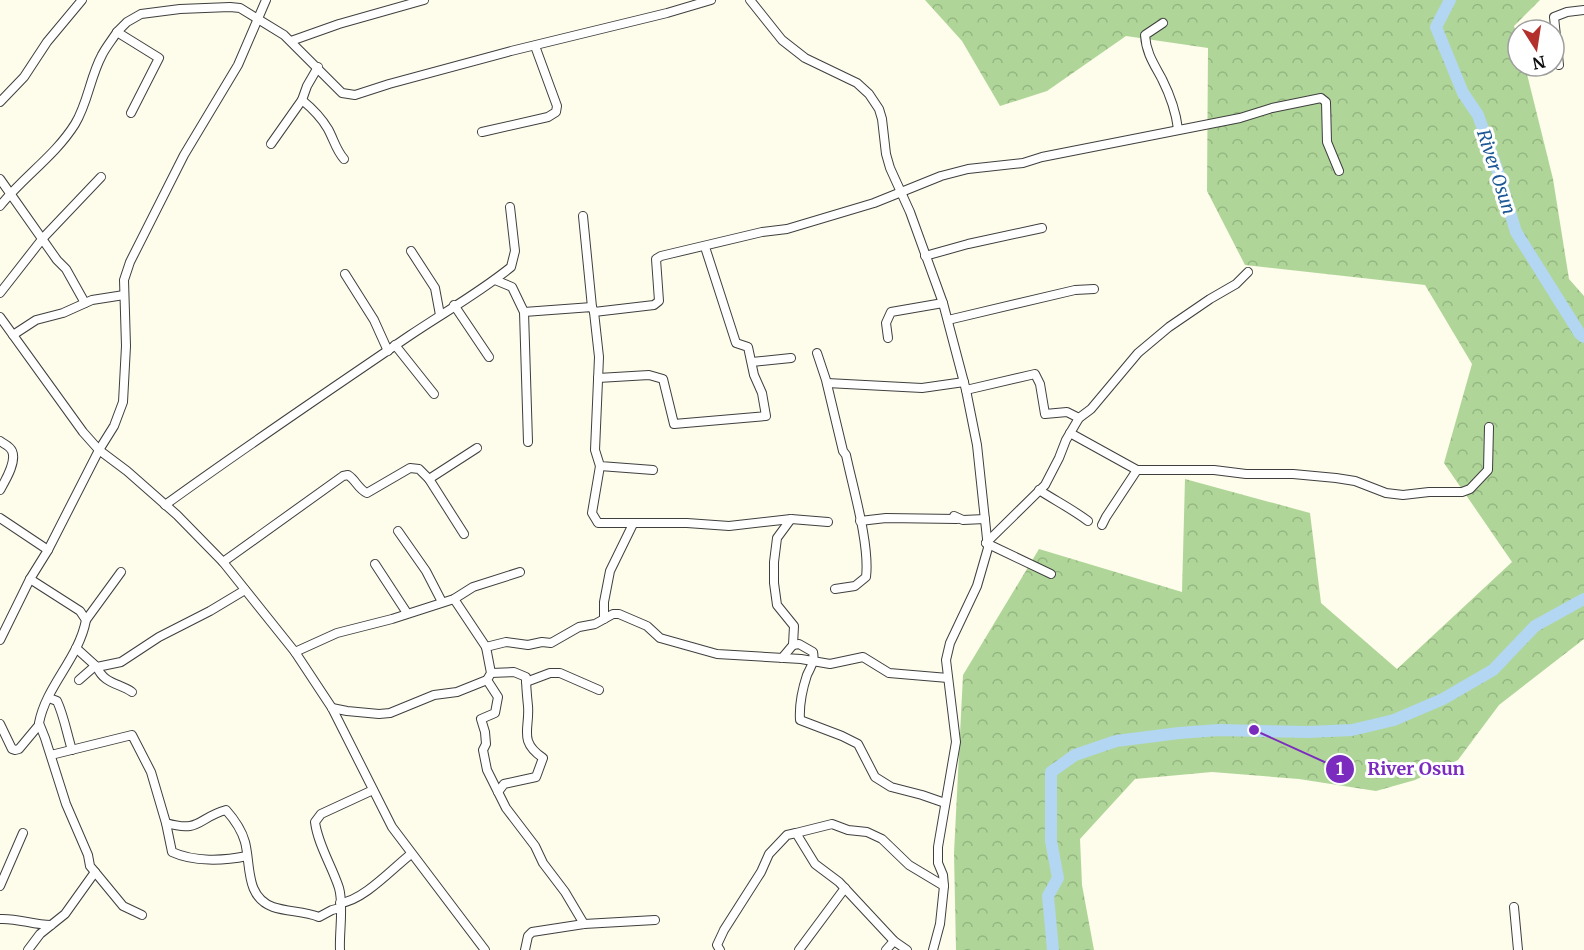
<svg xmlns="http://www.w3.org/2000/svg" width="1584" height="950" font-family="Merriweather,serif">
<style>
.forest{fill:url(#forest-crowns)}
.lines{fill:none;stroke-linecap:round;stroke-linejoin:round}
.river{stroke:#b3d6f2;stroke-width:12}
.minor-casing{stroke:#3f3f3f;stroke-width:10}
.minor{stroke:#fff;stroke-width:8}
.labels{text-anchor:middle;stroke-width:6;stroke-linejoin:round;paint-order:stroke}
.water-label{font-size:18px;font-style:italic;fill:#1d5896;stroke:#fff}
.leader{fill:none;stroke:#7b2cbf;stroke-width:2}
.callout-dot{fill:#7b2cbf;stroke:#fff;stroke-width:2}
.mark-label{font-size:18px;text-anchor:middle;font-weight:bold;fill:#fff}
.callout-label{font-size:18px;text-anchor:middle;font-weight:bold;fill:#7b2cbf;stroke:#fff;stroke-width:6;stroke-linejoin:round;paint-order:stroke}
</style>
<defs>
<pattern id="forest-crowns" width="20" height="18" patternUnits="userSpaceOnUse" patternTransform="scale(1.5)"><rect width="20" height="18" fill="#afd698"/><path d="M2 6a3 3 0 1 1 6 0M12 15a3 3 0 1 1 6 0" fill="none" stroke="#95b682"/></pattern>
</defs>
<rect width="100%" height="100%" fill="#fefceb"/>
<polygon class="forest" points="925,0 1540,0 1514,26 1518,40 1518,66 1525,66 1553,179 1569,279 1584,296 1584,639 1499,705 1458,760 1415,780 1376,791 1299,779 1212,772 1135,779 1080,839 1082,885 1094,950 956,950 954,853 963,675 1039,549 1182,592 1185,479 1310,513 1321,603 1397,669 1512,562 1444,463 1472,364 1425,285 1245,265 1207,191 1208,48 1126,36 1047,91 1000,106 962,41"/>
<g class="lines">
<g class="river">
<polyline points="1450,0 1436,27 1463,93 1478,115 1498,172 1516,232 1580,334 1584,337"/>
<polyline points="1053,950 1048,896 1058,878 1051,841 1051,772 1075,755 1116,741 1179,733 1219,730 1308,732 1352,730 1394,720 1443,699 1493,670 1535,626 1584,599"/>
</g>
<g class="minor-casing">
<g id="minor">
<polyline points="750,0 782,40 805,58 857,83 869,94 879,109 882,119 886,154 890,168 910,212 943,303 966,390 977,445 988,548 977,586 950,643 946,660 956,742 938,847 938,863 943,875 944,886 940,924 933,950"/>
<path d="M1163,23L1145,35C1146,53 1154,64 1162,79C1170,95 1176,112 1178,129"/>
<polyline points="117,32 127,22 141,14 180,9 230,7 240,8 284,35 342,93 355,95 389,84 511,51 667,13 711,0"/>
<polyline points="291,41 339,24 424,0"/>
<polyline points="1559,65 1554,17 1567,12 1584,10"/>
<path d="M302,100C313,109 321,117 328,129C334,140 336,150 344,159"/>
<polyline points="0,102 24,77 47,42 82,0"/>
<polyline points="482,132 548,117 556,112 557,106 535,46"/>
<polyline points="271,144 302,100 307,86 318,67"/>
<polyline points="0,179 57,260 66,269 85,303"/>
<path d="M0,206C23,177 55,156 75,124C88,103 90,77 102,55C106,47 112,40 117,32L159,58L131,113"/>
<polyline points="583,216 592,307"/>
<polyline points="411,251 435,288 440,315"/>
<polyline points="925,256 968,244 1042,228"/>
<polyline points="345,274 374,320 388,351"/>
<polyline points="495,280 512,287 524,312 528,442"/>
<polyline points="0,293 43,238 101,177"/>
<polyline points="454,305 489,357"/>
<polyline points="524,312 592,307 594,312 654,305 659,301 656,259 661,256 762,232 787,229 874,203 941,176 968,169 1023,163 1042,157 1240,118 1272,108 1321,98 1326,102 1327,142 1339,171"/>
<polyline points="594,312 599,357 595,450 600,466 653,470"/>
<polyline points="0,317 83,432 99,450 127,471 177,515 223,562 295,652 332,708 392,827 485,950"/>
<polyline points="948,320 1075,290 1094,289"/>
<polyline points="13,335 36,320 63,313 92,300 124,295"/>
<polyline points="888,338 886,323 891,312 943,303"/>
<polyline points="395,345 434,394"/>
<path d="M817,353L826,380L843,451L846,455C853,488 870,545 866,577L855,586L835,589"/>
<polyline points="752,362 791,358"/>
<polyline points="598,378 649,375 663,379 674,424 766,416 762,393 754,375 748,347 736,343 705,247"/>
<polyline points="827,383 922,388 964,382"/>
<polyline points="966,390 1035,374 1040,384 1045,414 1067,412 1079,418"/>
<polyline points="1070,433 1137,470 1106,517 1102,525"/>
<path d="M0,441C4,444 10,446 12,451C17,462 5,481 0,490"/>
<polyline points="600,466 592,513 598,523 687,523 729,526 791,519 828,522"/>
<polyline points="1137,470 1214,470 1246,474 1293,474 1336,478 1355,481 1386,493 1403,495 1429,492 1462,492 1470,489 1488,470 1489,427"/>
<polyline points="429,479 464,534"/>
<path d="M1039,490C1056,501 1072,509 1088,521"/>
<path d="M165,505C245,447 327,392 409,336C443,313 479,293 511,267L515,251L510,207"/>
<polyline points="954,516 963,520 985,519"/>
<polyline points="0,518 48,550"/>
<polyline points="860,521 886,518 957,519"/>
<polyline points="398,531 426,571 442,602"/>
<polyline points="986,543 1045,485 1059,458 1066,440 1079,418 1091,409 1138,353 1169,327 1210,299 1236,284 1248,272"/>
<polyline points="986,543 1051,574"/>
<path d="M223,562L343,476L348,475C356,480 358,489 367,493L410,468L419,469L429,479L477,448"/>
<polyline points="375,564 407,613"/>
<polyline points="454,599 486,647"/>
<polyline points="604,619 604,602 610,571 633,524"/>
<polyline points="86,620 121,572"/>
<polyline points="0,640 30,579 48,550 99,450 114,426 123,402 126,346 124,280 130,262 184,155 238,65 266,0"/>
<path d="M793,645L799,644L813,652C815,662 811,666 807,675C802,690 799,704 800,720L842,736L858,744L875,777L891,787L922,795L945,803"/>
<polyline points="76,648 97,667 121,662 159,637 210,611 245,590"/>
<polyline points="295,652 337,633 392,619 454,599 473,587 520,572"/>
<polyline points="782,658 793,645 794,626 777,605 774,583 774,562 777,538 791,519"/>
<path d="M97,667C104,684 119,683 132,692"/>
<path d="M491,673L514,672L526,677C526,687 527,696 528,706C530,729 518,741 543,758L536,777L504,784L498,792"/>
<polyline points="79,680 95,666"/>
<polyline points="526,682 550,673 560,673 599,690"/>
<path d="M49,698L57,701C64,716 67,734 72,750"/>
<polyline points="332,708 347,711 379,714 390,713 434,695 457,692 487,680"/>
<polyline points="0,724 12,749 15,750 19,749 39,725"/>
<path d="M51,755L132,735L151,772L166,823C201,833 197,818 226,810C234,819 242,831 245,842C251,865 245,897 273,907C288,912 304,911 319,917L332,910L340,908"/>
<path d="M166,823L172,852C194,862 223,861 247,856"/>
<polyline points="796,833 832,824 848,830 867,832 882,839 909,865 944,886"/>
<polyline points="95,872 123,906 142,915"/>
<polyline points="0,886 23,833"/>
<path d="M340,903C363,901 393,868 411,854"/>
<polyline points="1514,907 1518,950"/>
<path d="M0,919C18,918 33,925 51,925"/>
<polyline points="584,924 565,892 543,863 535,846 506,808 487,770 483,750 486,744 485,732 481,719 495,713 498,697 487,680 491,673 486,647 506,642 528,645 542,642 551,643 579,627 595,624 613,614 619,614 647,626 660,638 717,654 801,659 830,664 863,657 889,673 948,678"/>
<path d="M28,950L40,934L65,914L95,872L90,866L88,855L66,804L45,738L39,723C46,686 79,658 86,620L80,611L30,579"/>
<path d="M340,950C339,932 344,905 339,888C332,866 318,845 315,822L321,814L373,790"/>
<polyline points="525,950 528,936 532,932 584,924 655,920"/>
<polyline points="720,950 717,945 724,930 761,872 769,854 787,835 796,833 815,864 839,882 894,941 907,950"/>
<polyline points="799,950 845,888"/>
<polyline points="886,950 894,941"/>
</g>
</g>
<use href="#minor" class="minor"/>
</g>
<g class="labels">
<g class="water-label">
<text transform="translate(1496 172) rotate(72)" y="6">River Osun</text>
</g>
</g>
<path class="leader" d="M1254 730L1340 769"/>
<g class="callout-dot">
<circle cx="1254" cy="730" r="6"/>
<circle cx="1340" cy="769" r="15"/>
</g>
<g class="mark-label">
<text x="1340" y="775">1</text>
</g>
<g class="callout-label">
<text x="1416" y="775">River Osun</text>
</g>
<g transform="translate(1536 48) rotate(168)"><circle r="28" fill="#ffffff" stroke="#9e9e9e" stroke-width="1.5"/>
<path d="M0-4.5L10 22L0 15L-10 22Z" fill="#b3302c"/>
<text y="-9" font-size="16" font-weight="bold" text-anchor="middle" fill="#0c0c0c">N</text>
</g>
</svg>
